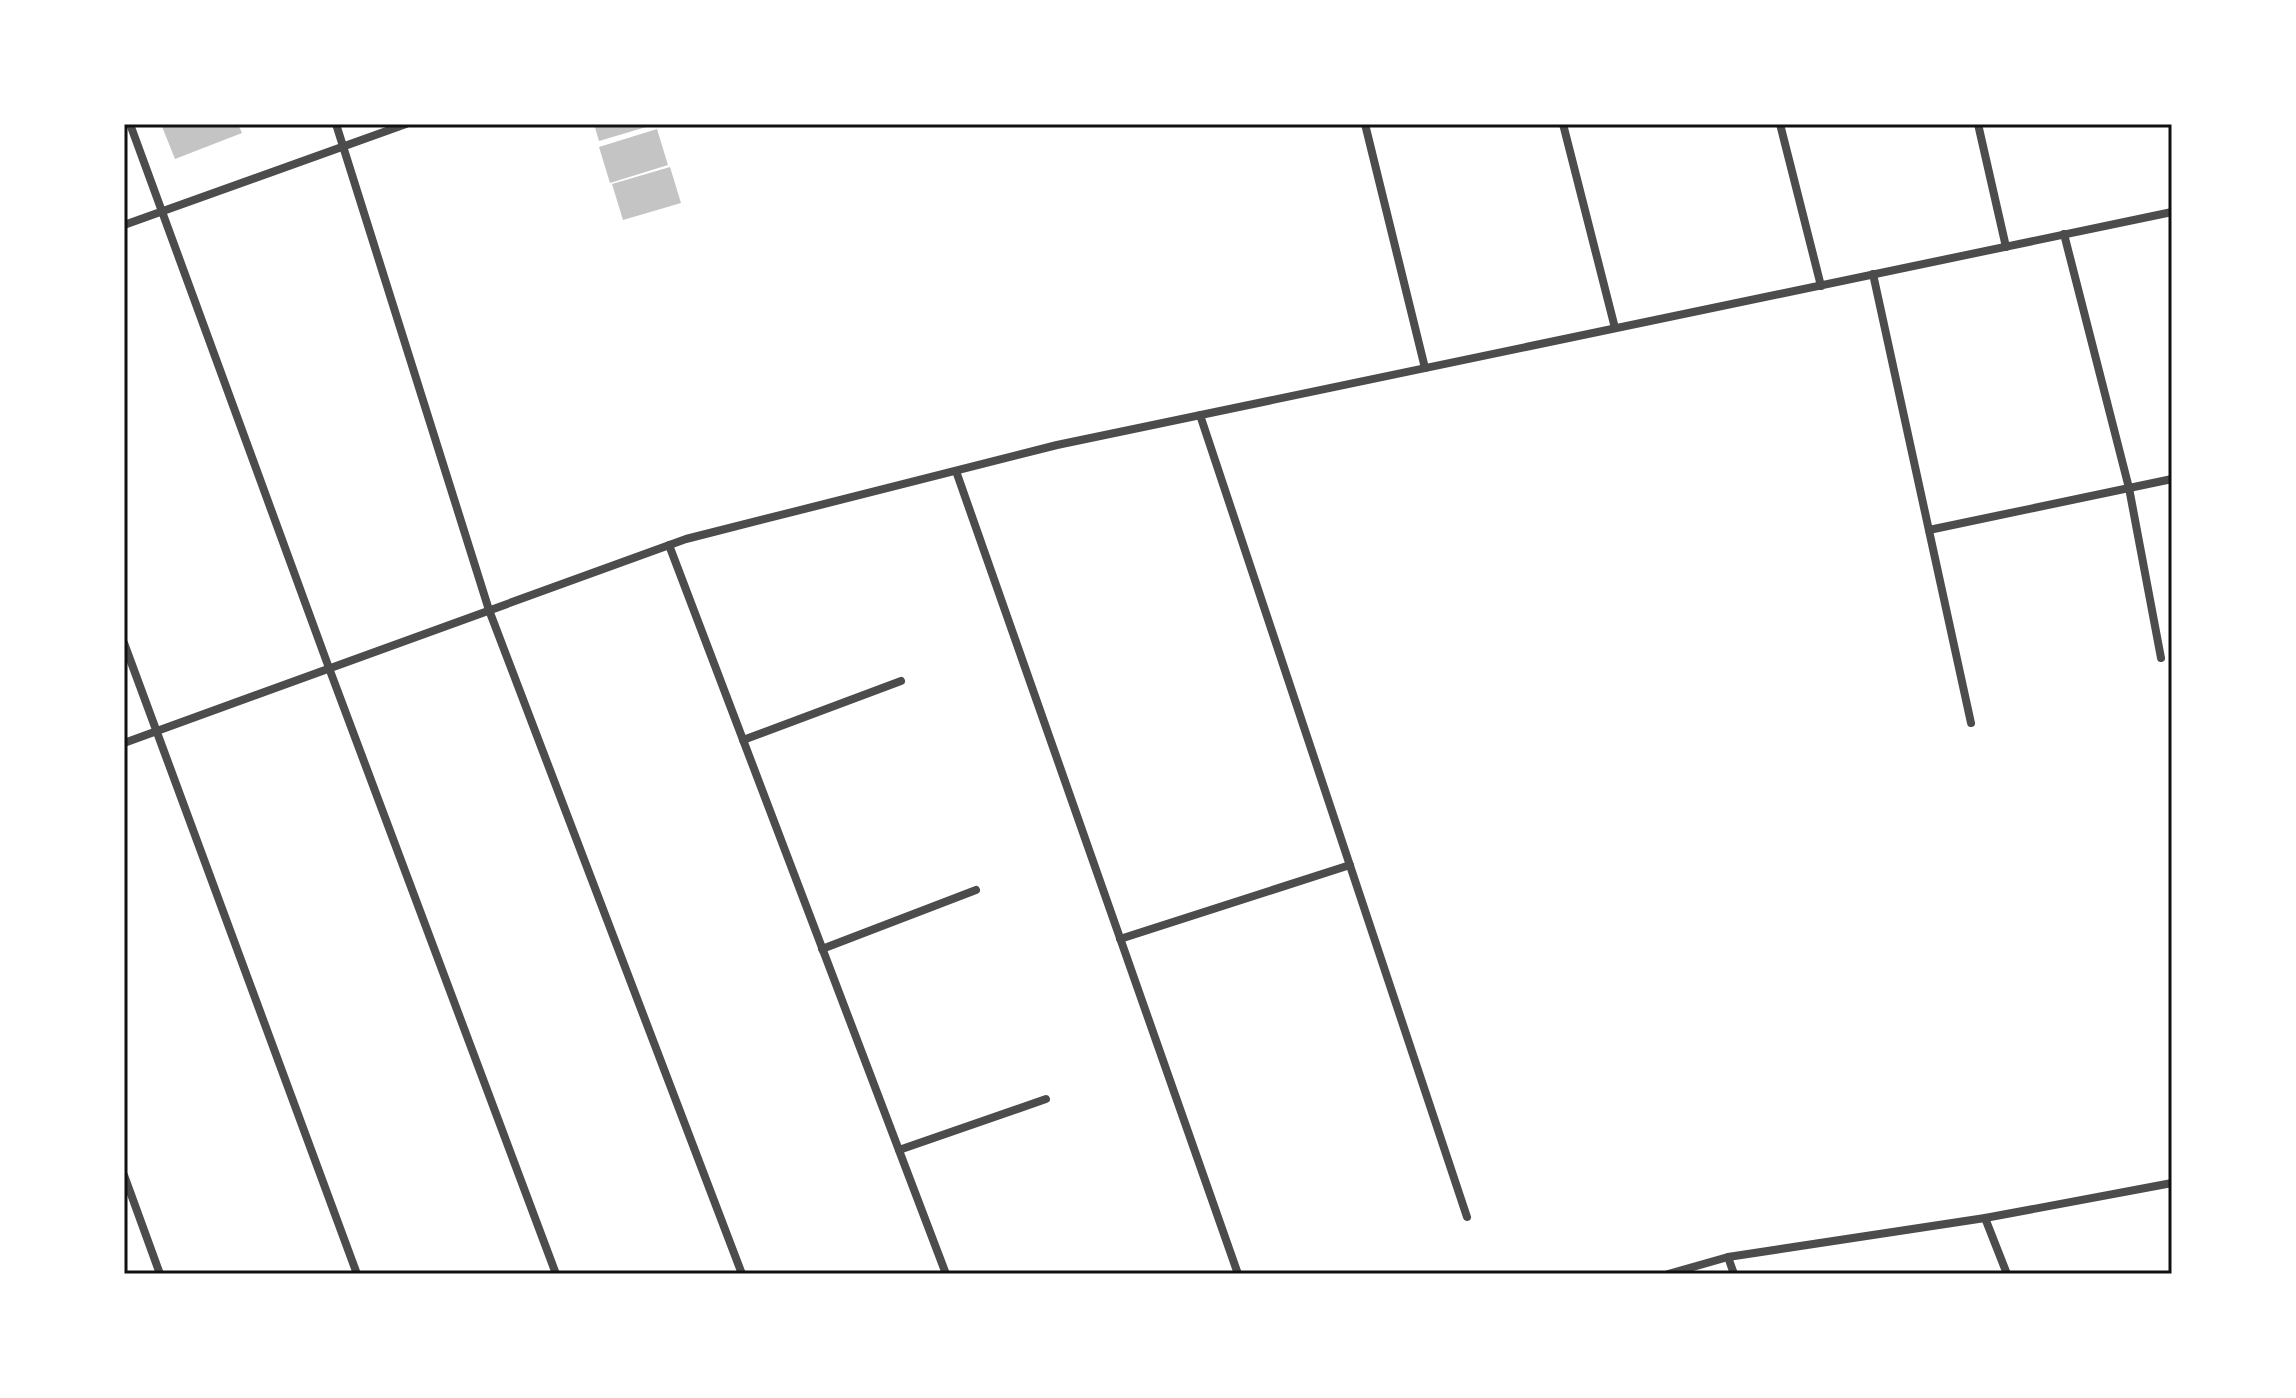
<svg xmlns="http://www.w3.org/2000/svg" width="2296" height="1398" font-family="Rubik,sans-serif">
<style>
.building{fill:#c4c4c4}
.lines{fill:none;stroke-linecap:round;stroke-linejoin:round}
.minor{stroke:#4c4c4c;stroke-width:8}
.neatline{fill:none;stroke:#111;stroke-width:3}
</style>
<rect width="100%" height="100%" fill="#fff"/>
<g class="building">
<polygon points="161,124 238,124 242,133 175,159"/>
<polygon points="594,124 653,124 653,125 599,141"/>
<polygon points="657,129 668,165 610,183 599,147"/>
<polygon points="670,167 681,203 623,220 612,184"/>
</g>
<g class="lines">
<g class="minor">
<polyline points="130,124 329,668 556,1274"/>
<polyline points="336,124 489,610 742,1274"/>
<polyline points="1365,124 1425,368"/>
<polyline points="1563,124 1615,328"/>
<polyline points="1780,124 1821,286"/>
<polyline points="1978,124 2006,247"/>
<polyline points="124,225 406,124"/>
<polyline points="2064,234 2129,488 2161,658"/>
<polyline points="1873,274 1971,723"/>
<polyline points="1200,415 1467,1217"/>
<polyline points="956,471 1238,1274"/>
<polyline points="1929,530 2172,479"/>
<polyline points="669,545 946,1274"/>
<polyline points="124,643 357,1274"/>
<polyline points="743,740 901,681"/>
<polyline points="124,743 686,539 1057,445 2172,212"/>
<polyline points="1120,939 1350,865"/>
<polyline points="822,949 976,890"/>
<polyline points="899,1150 1046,1099"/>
<polyline points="124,1175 160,1274"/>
<polyline points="1985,1218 2007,1274"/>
<polyline points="1728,1257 1734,1274"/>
<polyline points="1668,1274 1728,1257 1985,1218 2172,1183"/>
</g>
</g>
<rect width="2296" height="1398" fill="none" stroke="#ffffff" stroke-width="252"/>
<rect x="126" y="126" width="2044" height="1146" class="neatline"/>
</svg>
